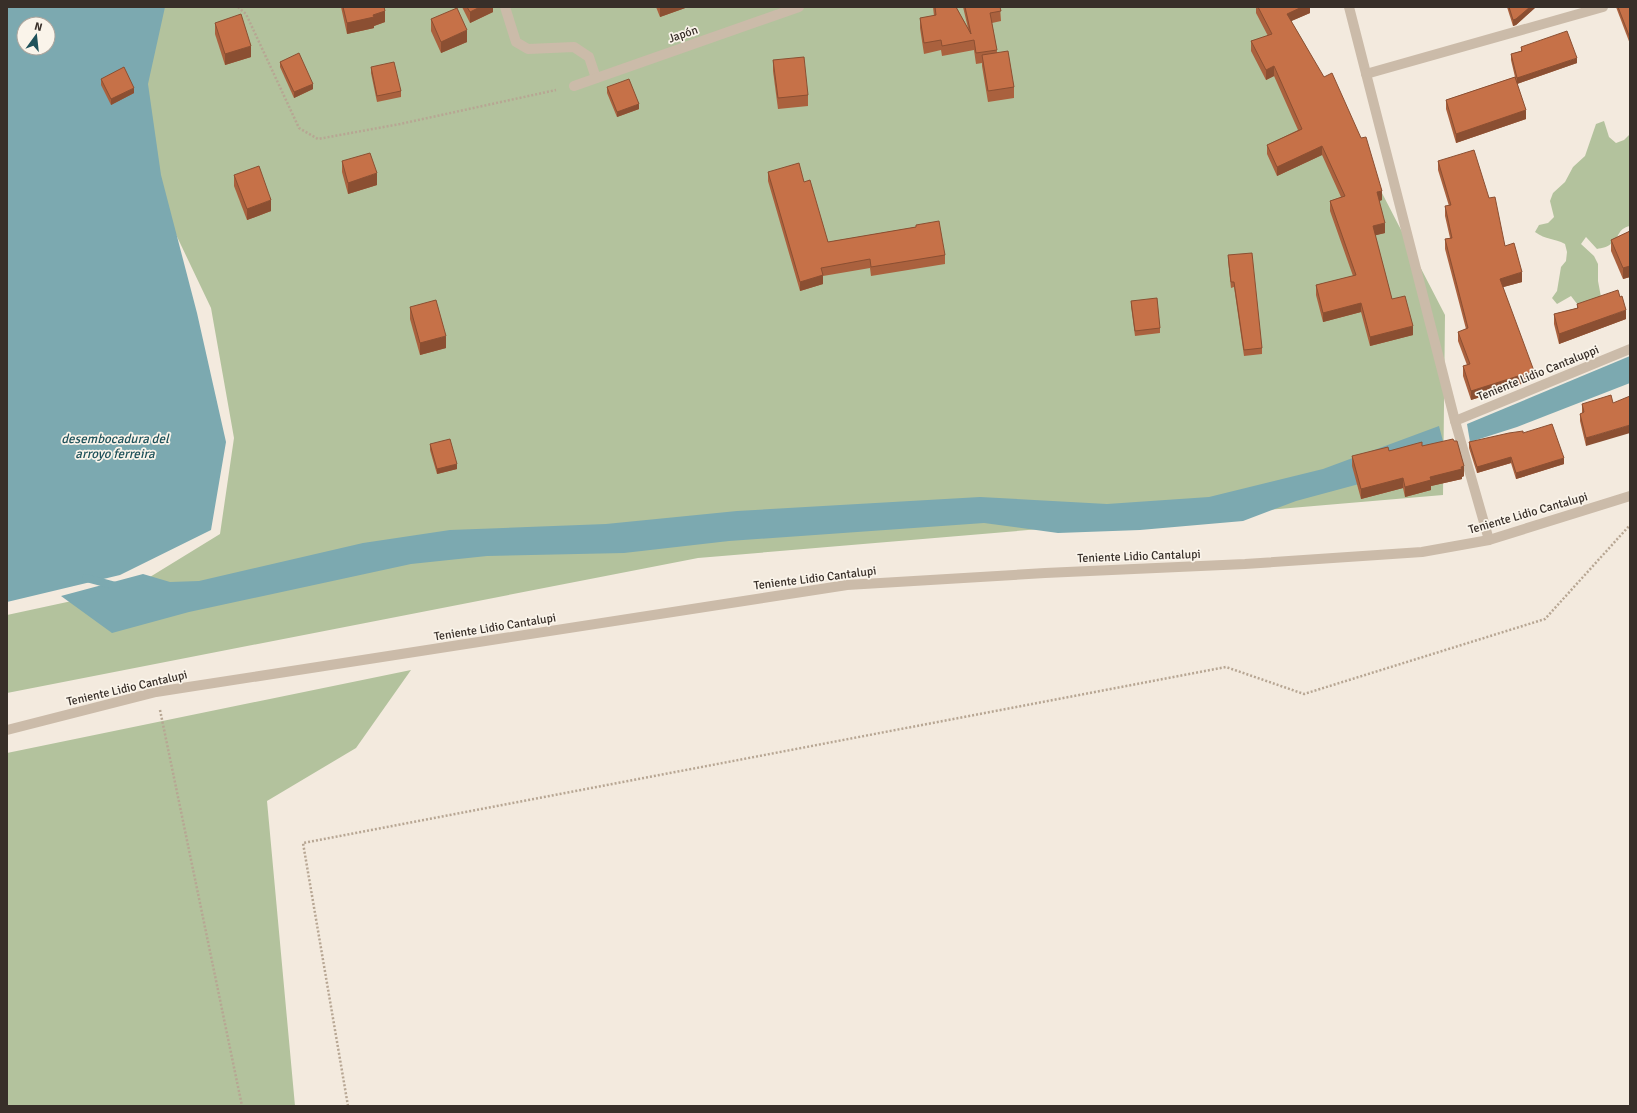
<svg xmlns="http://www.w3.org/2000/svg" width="1637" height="1113" font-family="Signika,sans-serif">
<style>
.green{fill:#b3c29d}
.water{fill:#7ca9b0;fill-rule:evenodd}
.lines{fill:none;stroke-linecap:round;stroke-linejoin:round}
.stream{stroke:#7ca9b0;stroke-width:8}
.path{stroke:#b7a693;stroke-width:2.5;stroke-dasharray:2 2;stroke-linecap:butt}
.lane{stroke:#cbbba9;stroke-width:10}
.street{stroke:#cbbba9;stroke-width:10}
.wall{fill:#aa613e}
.shaded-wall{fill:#8b4f32}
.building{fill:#c67148;stroke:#8b4f32}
.labels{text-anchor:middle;stroke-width:3.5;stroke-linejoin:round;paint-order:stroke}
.street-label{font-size:12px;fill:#382f29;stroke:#faf4ea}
.water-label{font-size:13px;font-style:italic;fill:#1e515a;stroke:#faf4ea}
</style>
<rect width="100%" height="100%" fill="#f3eade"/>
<g class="green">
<polygon points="155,7 1283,7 1305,44 1445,315 1443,495 698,558 7,693 7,615 132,588 220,534 234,438 211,308 150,180 131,93"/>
<path d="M1604,121L1609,137L1616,143L1624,140L1630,134V226C1617,229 1620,237 1612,243C1608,247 1602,248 1597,249L1586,237L1581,244L1594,256L1598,264V281L1601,297L1581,309L1571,296L1557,304L1552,298L1557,291L1561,267L1566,261L1567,252L1565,244C1554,238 1546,240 1535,232L1539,225L1548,223L1554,217L1550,201L1553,193L1565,182L1573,167L1585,156L1596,124Z"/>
<polygon points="411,670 356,748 267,801 295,1106 7,1106 7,753"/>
</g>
<g class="water">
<path d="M7,7H165L148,84L161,175L197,313L226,442L211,530L120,575L7,602ZM24,24H48V48H24Z"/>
<polygon points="1630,356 1630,383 1517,427 1470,442 1467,424"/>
<polygon points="1439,426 1448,460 1296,501 1243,521 1140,530 1058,533 984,523 729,541 624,553 487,556 411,564 189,612 112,633 61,596 143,574 170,582 199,581 363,543 450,530 606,524 737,511 980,497 1107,504 1209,497 1323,469"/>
</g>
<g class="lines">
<polyline class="stream" points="86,578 116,586"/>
<g class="path">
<polyline points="238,7 246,14 299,128 318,139 400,124 556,90"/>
<polyline points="160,710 242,1106"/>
<polyline points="348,1106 303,843 1226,667 1304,694 1545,619 1630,525"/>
</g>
<g class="lane">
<polyline points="505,7 516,42 528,49 574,47 589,57 596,78"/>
<polyline points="7,730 156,692 847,585 1045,573 1245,564 1422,552 1489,540"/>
</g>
<g class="street">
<polyline points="1349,7 1455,421 1489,540 1630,496"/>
<polyline points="1366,74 1603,7"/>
<polyline points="574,86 799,7"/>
<polyline points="1455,421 1630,349"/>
</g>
</g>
<g class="wall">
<polygon points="341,7 384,7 385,22 374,26 374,28 347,34"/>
<polygon points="462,7 493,7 493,12 470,23"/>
<polygon points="656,7 688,7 660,17"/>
<polygon points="933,7 956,7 968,28 963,7 1000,7 1001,21 992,23 997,52 1014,87 1014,98 988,102 982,66 982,63 976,64 974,50 942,56 941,50 924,54 920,28 920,18 934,16"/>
<polygon points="1256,7 1310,7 1310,13 1291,21 1382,200 1379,201 1385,233 1375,235 1392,299 1413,335 1370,346 1361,312 1323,322 1316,295 1316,285 1353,276 1330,211 1330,201 1341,197 1322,155 1277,176 1267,154 1267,145 1298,130 1274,76 1266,80 1251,51 1251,41 1268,36 1256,13"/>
<polygon points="1507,7 1536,7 1516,25 1513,26"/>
<polygon points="1616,7 1630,7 1630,44"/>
<polygon points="431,19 467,42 441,53 431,31"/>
<polygon points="215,23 251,57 225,65 215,34"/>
<polygon points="1521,47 1577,63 1517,84 1526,119 1456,143 1446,109 1446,100 1515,77 1511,60 1511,54 1521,51"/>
<polygon points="773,60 808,95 808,106 778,109 773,71"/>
<polygon points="280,62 313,89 294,98 280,67"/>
<polygon points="371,67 401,91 401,97 377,102 371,73"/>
<polygon points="101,79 134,93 111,105 101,85"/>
<polygon points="607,87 639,109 617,117 607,93"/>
<polygon points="342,161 377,185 348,194 342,172"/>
<polygon points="1438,161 1489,198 1505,246 1522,282 1503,287 1534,380 1471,400 1463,376 1463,366 1467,365 1458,341 1458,332 1466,329 1445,249 1445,239 1450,238 1445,216 1445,206 1449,206 1438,170"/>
<polygon points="768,172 804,182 828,242 916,227 916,225 945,255 945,264 871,276 870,268 823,276 823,284 800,291 768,181"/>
<polygon points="234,175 271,211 247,220 234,186"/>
<polygon points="1630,231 1630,277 1623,279 1611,251 1611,240"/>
<polygon points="1228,255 1262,348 1262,354 1244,356 1234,287 1231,288 1228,261"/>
<polygon points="1131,301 1160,328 1160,333 1135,336 1131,306"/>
<polygon points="1577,304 1626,319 1559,344 1554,324 1554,314 1577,308"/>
<polygon points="410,307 446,348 420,355 410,319"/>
<polygon points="1613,403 1586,446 1580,421 1580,414 1582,413 1582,404"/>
<polygon points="1523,433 1564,464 1516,479 1511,463 1477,473 1469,448 1469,442"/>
<polygon points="430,444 457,469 437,474 430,450"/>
<polygon points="1422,446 1464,476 1462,477 1462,479 1431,486 1431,490 1405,497 1403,488 1361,499 1352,466 1352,456"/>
</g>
<g class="shaded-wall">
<polygon points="480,7 493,7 493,12 470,23 470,12"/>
<polygon points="660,7 688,7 660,17"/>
<polygon points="1302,7 1310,7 1310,13 1287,23 1287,14"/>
<polygon points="1530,7 1536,7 1516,25 1513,26 1513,20"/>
<polygon points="385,11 385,22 374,26 374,28 347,34 347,23 373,15"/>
<polygon points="467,30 467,42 441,53 441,42"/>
<polygon points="251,46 251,57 225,65 225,54"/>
<polygon points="1577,58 1577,63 1517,84 1517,78"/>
<polygon points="1274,66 1274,76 1266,80 1266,70"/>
<polygon points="313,84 313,89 294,98 294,92"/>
<polygon points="134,88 134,93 111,105 111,99"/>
<polygon points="639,104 639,109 617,117 617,112"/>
<polygon points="1526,110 1526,119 1456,143 1456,134"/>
<polygon points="1322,146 1322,155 1277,176 1277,167"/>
<polygon points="377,173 377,185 348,194 348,183"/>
<polygon points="1382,191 1382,200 1377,202 1377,192"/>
<polygon points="271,200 271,211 247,220 247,209"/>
<polygon points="1385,223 1385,233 1373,236 1373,226"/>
<polygon points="1630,266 1630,277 1623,279 1623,268"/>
<polygon points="1522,272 1522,282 1500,288 1500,279"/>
<polygon points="823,275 823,284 800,291 800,282"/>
<polygon points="1361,303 1361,312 1323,322 1323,313"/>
<polygon points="1626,310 1626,319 1559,344 1559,334"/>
<polygon points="1413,326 1413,335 1370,346 1370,337"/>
<polygon points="446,336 446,348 420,355 420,343"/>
<polygon points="1534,371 1534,380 1471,400 1471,391"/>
<polygon points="1630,425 1630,433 1586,446 1586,438"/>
<polygon points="1511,457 1511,463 1477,473 1477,467"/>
<polygon points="1564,458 1564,464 1516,479 1516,473"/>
<polygon points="457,464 457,469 437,474 437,469"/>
<polygon points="1464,466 1464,476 1462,477 1462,479 1431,486 1431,490 1405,497 1405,487 1430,477"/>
<polygon points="1403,478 1403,488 1361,499 1361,489"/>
</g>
<g class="building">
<polygon points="343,7 384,7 385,11 373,15 374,17 347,23"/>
<polygon points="467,7 480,7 470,12"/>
<polygon points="935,7 956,7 971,34 965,7 1000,7 1001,11 990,13 997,50 976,53 974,40 942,46 941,40 924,43 920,18 936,15"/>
<polygon points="1258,7 1302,7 1287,14 1324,77 1332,73 1361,138 1366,137 1382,191 1377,192 1385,223 1373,226 1392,299 1405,296 1413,326 1370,337 1361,303 1323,313 1316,285 1356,275 1330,201 1345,196 1322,146 1277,167 1267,145 1302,129 1274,66 1266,70 1251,41 1272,34"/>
<polygon points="1509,7 1530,7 1516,19 1513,20"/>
<polygon points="1618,7 1630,7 1630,38"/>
<polygon points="457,8 467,30 441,42 431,19"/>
<polygon points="241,14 251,46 225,54 215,23"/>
<polygon points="1567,31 1577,58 1517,78 1511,54 1522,51 1521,47"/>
<polygon points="1008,51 1014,87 988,91 982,55"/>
<polygon points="299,53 313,84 294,92 280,62"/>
<polygon points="804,57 808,95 778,98 773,60"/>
<polygon points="394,62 401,91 377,96 371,67"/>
<polygon points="124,67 134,88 111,99 101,79"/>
<polygon points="1515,77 1526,110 1456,134 1446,100"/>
<polygon points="629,79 639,104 617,112 607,87"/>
<polygon points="1474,150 1489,198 1495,197 1505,246 1514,243 1522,272 1500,279 1534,371 1471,391 1463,366 1470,364 1458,332 1468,328 1445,239 1452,238 1445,206 1451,205 1438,161"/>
<polygon points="370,153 377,173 348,183 342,161"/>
<polygon points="799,163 804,182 810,180 828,242 916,227 916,225 939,221 945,255 871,267 870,259 821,268 823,275 800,282 768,172"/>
<polygon points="259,166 271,200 247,209 234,175"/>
<polygon points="1630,231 1630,266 1623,268 1611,240"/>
<polygon points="1252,253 1262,348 1244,350 1234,282 1231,282 1228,255"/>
<polygon points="1618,290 1620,297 1622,296 1626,310 1559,334 1554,314 1578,308 1577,304"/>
<polygon points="1157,298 1160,328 1135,331 1131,301"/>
<polygon points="436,300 446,336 420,343 410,307"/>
<polygon points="1611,395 1613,403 1630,396 1630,425 1586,438 1580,414 1584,412 1582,404"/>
<polygon points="1552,424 1564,458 1516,473 1511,457 1477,467 1469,442 1509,433 1523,431 1523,433"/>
<polygon points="450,439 457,464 437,469 430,444"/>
<polygon points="1453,439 1454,441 1457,441 1464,466 1461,467 1462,469 1430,477 1431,480 1405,487 1403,478 1361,489 1352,456 1388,447 1389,451 1422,442 1422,446"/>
</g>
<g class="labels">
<g class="street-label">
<text transform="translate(683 34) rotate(-19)" y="4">Japón</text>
<text transform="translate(1538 373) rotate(-22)" y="4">Teniente Lidio Cantaluppi</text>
<text transform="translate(1528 513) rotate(-16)" y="4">Teniente Lidio Cantalupi</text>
<text transform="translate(1139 556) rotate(-2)" y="4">Teniente Lidio Cantalupi</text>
<text transform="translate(815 578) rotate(-7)" y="4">Teniente Lidio Cantalupi</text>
<text transform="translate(495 627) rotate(-9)" y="4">Teniente Lidio Cantalupi</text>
<text transform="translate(127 688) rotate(-13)" y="4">Teniente Lidio Cantalupi</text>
</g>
<g class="water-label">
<text x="115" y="443">desembocadura del<tspan x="115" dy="15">arroyo ferreira</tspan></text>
</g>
</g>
<rect width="1637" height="1113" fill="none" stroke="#382f29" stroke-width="16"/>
<g transform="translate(36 36) rotate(15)"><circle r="19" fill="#faf4ea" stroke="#aca59d"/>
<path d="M0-3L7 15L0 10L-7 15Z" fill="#1e515a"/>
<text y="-6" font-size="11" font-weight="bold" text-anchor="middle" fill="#382f29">N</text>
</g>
</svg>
